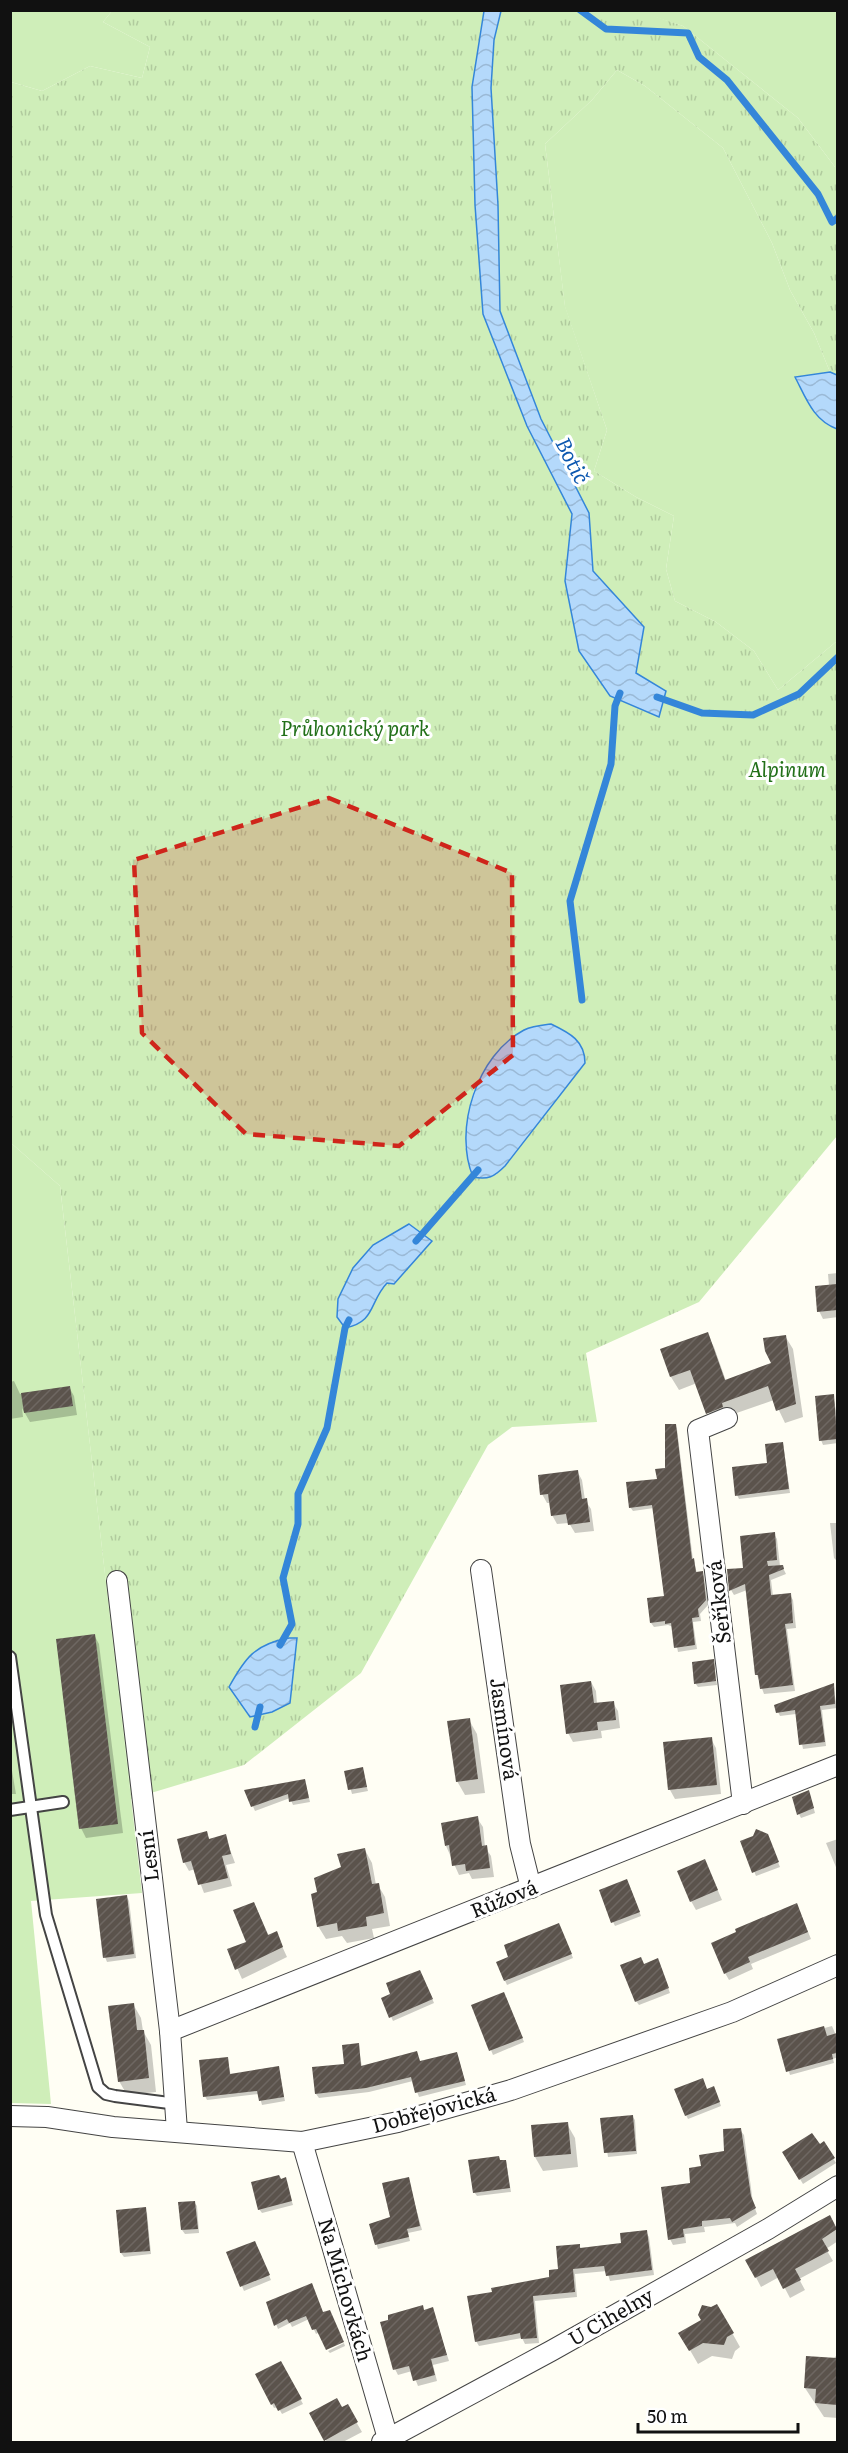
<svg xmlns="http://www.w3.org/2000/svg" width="848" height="2453" font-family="Literata,serif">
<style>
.grass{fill:#cfeeb9}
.park{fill:url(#park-tufts);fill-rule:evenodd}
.water{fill:url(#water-waves);stroke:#3486d9;stroke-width:1.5}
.shadow{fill:#0003}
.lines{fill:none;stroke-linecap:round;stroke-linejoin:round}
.stream{stroke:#3486d9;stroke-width:7}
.building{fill:url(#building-hatch)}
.lane-casing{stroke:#444;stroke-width:14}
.street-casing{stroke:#444;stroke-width:22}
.lane{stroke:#fff;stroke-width:10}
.street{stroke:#fff;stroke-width:20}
.marked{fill:#cf251b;fill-opacity:0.2;stroke:#cf251b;stroke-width:4.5;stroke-dasharray:12 8;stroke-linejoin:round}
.labels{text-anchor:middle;stroke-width:6;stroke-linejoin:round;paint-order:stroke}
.park-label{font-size:20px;font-style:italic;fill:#227019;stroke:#fff}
.street-label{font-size:20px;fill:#111;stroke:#fff}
.water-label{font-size:21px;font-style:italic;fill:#0d58b0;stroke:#fff}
</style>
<defs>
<pattern id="park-tufts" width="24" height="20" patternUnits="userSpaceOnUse" patternTransform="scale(1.5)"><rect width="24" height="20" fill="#cfeeb9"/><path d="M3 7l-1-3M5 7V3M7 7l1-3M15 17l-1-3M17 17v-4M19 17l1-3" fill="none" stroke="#b1cb9e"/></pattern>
<pattern id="water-waves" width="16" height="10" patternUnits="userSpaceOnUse" patternTransform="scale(1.5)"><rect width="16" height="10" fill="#b4d9fb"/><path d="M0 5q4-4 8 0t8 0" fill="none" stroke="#9ab9d6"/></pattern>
<pattern id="building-hatch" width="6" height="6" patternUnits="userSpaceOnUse" patternTransform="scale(1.5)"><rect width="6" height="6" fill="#5b534c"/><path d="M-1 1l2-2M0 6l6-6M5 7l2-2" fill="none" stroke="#6e6762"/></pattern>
</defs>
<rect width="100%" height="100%" fill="#fffef4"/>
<g class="grass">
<polygon points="10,11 112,11 103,22 150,47 142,78 90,66 42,91 11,82"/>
<polygon points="636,11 837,11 837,167 835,167 798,118 683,26"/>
<polygon points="617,70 645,86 723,148 772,243 790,290 814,333 830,372 795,377 829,426 837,429 837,641 778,690 754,651 716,622 675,601 666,569 674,516 636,497 594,471 607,430 565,307 545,144 592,100"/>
<polygon points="11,1143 60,1186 142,1893 31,1901 51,2104 11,2103"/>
</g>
<path class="park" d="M636,10L683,26L798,118L835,167H837V375L830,372L814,333L790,290L772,243L723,148L645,86L617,70L592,100L545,144L565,306L607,430L594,471L636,497L674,516L666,569L675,601L716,622L754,651L778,690L837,641V1136L699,1302L586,1353L597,1422L512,1427L488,1445L361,1673L244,1765L131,1799L60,1186L11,1143V82L42,91L90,66L142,78L150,47L103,22L112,11ZM541,1026L585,1063L496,1175L465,1148C467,1133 468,1116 471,1101C479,1068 507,1032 541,1026ZM409,1224L431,1242L394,1283H387L378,1292Z"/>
<g class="water">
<polygon points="484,11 501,11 494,40 491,88 498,205 500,311 541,419 589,513 593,571 644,627 636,673 666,691 659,717 610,696 579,651 565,581 572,514 527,426 483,314 475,205 472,87"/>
<path d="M830,372L837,375V429C813,420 806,398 795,377Z"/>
<path d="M551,1024C570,1033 585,1041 585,1063L505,1166C494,1177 488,1180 473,1177C453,1129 477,1055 524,1030C532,1026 543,1025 551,1024Z"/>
<path d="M409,1224L432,1241L394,1284L387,1283C369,1302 376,1322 345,1328L337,1317L338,1299L353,1268L373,1245Z"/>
<path d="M289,1638H297L290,1703L272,1712L250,1717L229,1687C245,1658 255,1644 289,1638Z"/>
</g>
<g class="shadow">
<polygon points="838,1273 838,1317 823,1319 819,1311 829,1286 828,1274"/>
<polygon points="707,1334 714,1347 726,1381 773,1363 785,1336 793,1349 803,1417 785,1423 774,1400 728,1416 715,1426 697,1383 679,1390 671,1377 662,1350"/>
<polygon points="14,1381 20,1394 69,1387 74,1396 77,1415 30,1422 22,1408 23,1417 10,1419 10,1382"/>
<polygon points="833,1396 838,1420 838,1443 823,1445 821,1440"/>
<polygon points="675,1425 677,1429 693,1560 697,1573 702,1573 704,1577 708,1605 700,1614 701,1621 693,1622 697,1649 678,1652 673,1627 668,1625 654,1627 651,1623 648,1599 666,1597 654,1508 633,1511 630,1507 658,1480 666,1469"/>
<polygon points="783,1444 790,1493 739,1499 737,1495 769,1464"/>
<polygon points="577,1471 582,1480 585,1500 591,1509 594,1531 575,1533 569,1523 557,1524 552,1515 550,1503 547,1503 542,1494"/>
<polygon points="830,1523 838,1523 838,1562 834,1558"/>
<polygon points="774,1534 777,1539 780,1566 782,1566 786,1574 771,1580 773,1596 790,1595 793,1600 796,1628 787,1629 795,1691 764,1694 757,1675 747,1590 734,1595 731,1590"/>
<polygon points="94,1635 99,1644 123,1833 86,1838 81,1828"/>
<polygon points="713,1661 717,1685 698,1687 695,1683"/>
<polygon points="591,1682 596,1691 597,1704 613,1703 618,1711 620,1728 601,1731 602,1738 573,1742 568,1733"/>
<polygon points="833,1685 837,1708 822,1710 826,1746 803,1749 796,1714 780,1716 778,1712"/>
<polygon points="469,1720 477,1734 485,1793 465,1795 457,1781"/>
<polygon points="711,1739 716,1748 721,1794 675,1799 670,1790 665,1744"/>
<polygon points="10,1759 16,1794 10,1794"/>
<polygon points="362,1769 368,1791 352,1794 346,1772"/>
<polygon points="305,1780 310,1802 293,1805 290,1798 255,1811 246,1791"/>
<polygon points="810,1795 815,1813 801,1818 799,1814"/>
<polygon points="477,1818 483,1827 485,1847 491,1856 494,1877 472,1879 469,1873 459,1875 446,1846"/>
<polygon points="206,1833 210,1840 225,1836 235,1863 226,1865 232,1886 204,1893 195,1869 189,1871 184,1862"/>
<polygon points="838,1839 838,1872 826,1843"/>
<polygon points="769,1840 780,1867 756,1876 742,1842"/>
<polygon points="365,1850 372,1863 376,1885 378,1885 385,1897 390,1926 372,1929 374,1938 347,1943 342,1936 326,1939 318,1926 318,1894 343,1868"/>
<polygon points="709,1870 722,1900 696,1910 691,1901"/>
<polygon points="629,1885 641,1916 615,1926 613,1922"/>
<polygon points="127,1897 129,1901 136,1958 107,1962 105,1957"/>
<polygon points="254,1903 269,1936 276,1933 287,1957 242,1979 229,1950 248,1943"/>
<polygon points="800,1912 811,1939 751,1964 753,1969 729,1980 725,1973"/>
<polygon points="561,1929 573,1958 507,1985 497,1963"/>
<polygon points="659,1964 670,1993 639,2005 636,2001"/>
<polygon points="422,1976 434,2003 393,2021 383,1999"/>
<polygon points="506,1997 524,2042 493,2055 473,2006"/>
<polygon points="133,2004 141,2018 143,2031 151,2045 156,2092 127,2095 119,2081"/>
<polygon points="832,2026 838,2040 838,2057 833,2059 834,2063 790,2075 779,2040"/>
<polygon points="358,2044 362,2067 417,2053 420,2063 457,2053 466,2085 419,2097 413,2081 369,2092 319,2098 316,2094 346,2065"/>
<polygon points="227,2059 231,2076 278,2068 285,2101 262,2105 259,2094 207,2100 205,2096"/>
<polygon points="716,2092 721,2106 688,2119 686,2115"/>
<polygon points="632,2116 635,2120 637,2154 608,2157 602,2119"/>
<polygon points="567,2124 575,2138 578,2167 543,2171 535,2157"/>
<polygon points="740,2130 744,2135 753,2203 757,2214 737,2227 735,2223 704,2227 705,2232 685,2234 686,2243 673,2245 670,2239 691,2184 703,2167 726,2152"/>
<polygon points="824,2143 836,2163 803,2184 784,2153"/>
<polygon points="506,2161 511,2192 477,2196 474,2192 501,2162"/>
<polygon points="285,2179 293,2205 262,2213 259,2209 281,2180"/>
<polygon points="408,2179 422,2230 408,2233 410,2241 378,2249 371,2225 392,2218"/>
<polygon points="194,2202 197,2206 199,2233 185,2234 182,2230"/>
<polygon points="145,2209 147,2213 151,2254 124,2257 121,2253"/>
<polygon points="829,2217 838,2231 838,2241 826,2249 833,2261 799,2279 805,2290 790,2298 779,2277 761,2287 747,2260"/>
<polygon points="646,2232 649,2237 654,2275 610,2281 607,2271 575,2274 577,2297 535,2301 539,2343 525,2344 522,2338 479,2346 476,2341 560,2271 579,2245 582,2250 623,2244"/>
<polygon points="257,2247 271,2280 244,2291 228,2253"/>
<polygon points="312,2285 320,2332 316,2334 309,2319 292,2327 290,2323 278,2329 268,2303"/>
<polygon points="717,2306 740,2347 735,2351 732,2359 712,2356 698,2364 680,2333 703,2321 711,2308"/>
<polygon points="432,2309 449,2361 433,2365 437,2381 418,2386 412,2371 398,2375 395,2369 390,2321"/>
<polygon points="344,2343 345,2346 330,2353 328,2351"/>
<polygon points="838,2354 838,2418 824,2417 805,2388"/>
<polygon points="281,2363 303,2404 282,2414 278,2407 274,2408 257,2375"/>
<polygon points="347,2406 362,2432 343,2442 327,2442 311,2414 342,2409"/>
</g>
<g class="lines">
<g class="stream">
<polyline points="580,10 606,29 688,33 699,57 727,80 818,194 832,222 838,218"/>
<polyline points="657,697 702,713 753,715 799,694 838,657"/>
<polyline points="582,1000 570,901 611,764 615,706 620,693"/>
<polyline points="416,1241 478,1170"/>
<polyline points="280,1645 292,1624 283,1578 298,1524 298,1494 327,1428 345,1328 349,1320"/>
<polyline points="255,1727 260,1707"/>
</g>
</g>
<g class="building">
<polygon points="837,1284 837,1310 817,1312 815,1286"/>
<polygon points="708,1332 725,1380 771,1363 765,1351 763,1338 786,1335 796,1404 776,1411 768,1386 722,1403 723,1407 706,1414 690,1370 670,1377 660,1349"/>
<polygon points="70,1386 73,1406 24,1413 21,1393"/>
<polygon points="834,1394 837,1439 819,1441 815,1396"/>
<polygon points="665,1424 676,1424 692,1559 694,1558 696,1572 703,1571 706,1600 698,1609 699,1617 692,1618 695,1645 674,1648 671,1623 665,1624 665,1621 650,1623 647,1598 664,1596 652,1505 629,1508 626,1482 657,1479 655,1469 665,1468"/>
<polygon points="783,1442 789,1489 735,1496 732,1467 767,1463 765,1444"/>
<polygon points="578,1470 582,1499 587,1498 590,1522 568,1525 566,1514 551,1516 548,1494 540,1495 538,1475"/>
<polygon points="775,1532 777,1560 767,1561 768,1566 783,1565 784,1569 769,1575 771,1595 791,1593 793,1623 785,1624 793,1685 760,1689 758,1675 755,1675 745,1584 729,1591 727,1569 743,1568 740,1536"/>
<polygon points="95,1634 118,1824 79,1829 56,1639"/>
<polygon points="714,1659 716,1681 694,1684 692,1662"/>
<polygon points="591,1681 594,1703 614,1701 616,1720 597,1722 598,1730 566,1734 560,1685"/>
<polygon points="834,1683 835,1704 820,1706 825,1742 799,1745 795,1710 776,1713 774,1705"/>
<polygon points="470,1718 478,1779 456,1782 447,1721"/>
<polygon points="712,1737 717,1785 668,1790 663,1742"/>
<polygon points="363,1767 367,1787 348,1790 344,1771"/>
<polygon points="305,1779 309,1798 289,1802 288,1794 251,1807 244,1790"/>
<polygon points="809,1790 814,1808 797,1815 792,1797"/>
<polygon points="478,1816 482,1846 487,1845 490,1868 466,1871 465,1864 452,1866 449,1845 445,1846 441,1823"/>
<polygon points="756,1829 768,1834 779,1862 752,1873 740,1841 753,1836"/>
<polygon points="207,1831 209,1839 226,1834 231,1854 222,1856 228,1878 198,1885 191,1861 183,1863 177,1839"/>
<polygon points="365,1848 372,1884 379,1883 384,1913 366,1917 367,1926 338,1931 337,1923 317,1927 311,1894 317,1892 314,1878 341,1867 337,1854"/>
<polygon points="705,1859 718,1890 690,1902 677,1871"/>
<polygon points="627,1879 640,1912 611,1923 599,1890"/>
<polygon points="127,1895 134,1954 103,1958 96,1899"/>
<polygon points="254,1902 268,1935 277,1931 283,1947 235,1970 227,1949 246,1942 233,1910"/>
<polygon points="797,1903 808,1932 748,1957 750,1962 724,1974 711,1943 736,1932 735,1929"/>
<polygon points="559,1923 572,1954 504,1981 496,1962 508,1957 504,1945"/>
<polygon points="641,1957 644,1964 658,1958 669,1988 635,2002 620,1965"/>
<polygon points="420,1970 433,1999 389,2018 381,1998 390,1994 386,1983"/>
<polygon points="504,1992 523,2038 489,2051 471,2005"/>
<polygon points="134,2003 137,2030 144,2030 149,2078 118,2082 108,2006"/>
<polygon points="824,2026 827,2036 837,2033 837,2053 832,2054 833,2059 786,2072 777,2039"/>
<polygon points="359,2043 361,2066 417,2051 420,2061 457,2052 465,2081 415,2093 411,2077 366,2088 315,2094 312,2067 344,2064 342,2045"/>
<polygon points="228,2057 230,2074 279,2066 284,2097 259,2101 257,2091 203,2097 199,2060"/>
<polygon points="703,2078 707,2089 714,2086 720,2102 685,2116 674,2089"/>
<polygon points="633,2115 636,2151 604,2153 600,2118"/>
<polygon points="568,2122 571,2154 534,2157 531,2125"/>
<polygon points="741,2128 751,2196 756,2208 732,2222 730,2218 702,2221 702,2226 683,2229 684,2237 668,2240 661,2187 690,2183 689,2168 701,2166 699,2155 724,2151 723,2129"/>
<polygon points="812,2133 820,2144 824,2141 835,2158 799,2180 782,2152"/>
<polygon points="499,2156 500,2160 506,2160 510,2188 473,2193 468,2160"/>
<polygon points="279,2175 281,2179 286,2177 292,2201 258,2210 251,2182"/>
<polygon points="409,2177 420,2226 407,2229 409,2237 375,2245 369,2224 390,2217 382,2183"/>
<polygon points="195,2201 198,2229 181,2230 178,2202"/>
<polygon points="146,2207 150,2251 120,2253 116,2210"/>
<polygon points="830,2215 837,2229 822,2239 829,2251 795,2269 801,2280 783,2289 773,2269 755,2278 745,2260"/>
<polygon points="647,2230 652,2270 606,2276 604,2266 573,2269 575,2292 533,2296 537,2338 521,2339 520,2333 475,2342 467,2296 492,2292 491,2288 549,2277 549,2270 558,2269 556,2246 580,2244 580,2248 621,2243 620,2233"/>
<polygon points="255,2241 270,2275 240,2287 226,2252"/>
<polygon points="312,2283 323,2312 330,2310 344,2342 326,2350 316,2329 312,2330 306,2316 289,2323 287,2319 274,2326 266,2302"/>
<polygon points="717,2304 734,2333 727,2337 724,2345 703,2343 689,2351 678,2333 701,2320 698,2315 702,2305 711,2307"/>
<polygon points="423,2305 424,2310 433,2307 447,2355 431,2359 435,2375 413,2381 409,2366 393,2370 380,2322 388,2320 388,2315"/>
<polygon points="806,2356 837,2358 837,2405 815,2403 816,2389 804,2388"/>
<polygon points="281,2361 302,2399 278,2411 274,2403 271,2405 255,2374"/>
<polygon points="337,2398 342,2407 348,2404 358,2422 324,2441 309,2413"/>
</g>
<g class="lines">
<g class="lane-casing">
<g id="lane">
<polyline points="10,1657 46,1915 98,2087 106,2094 115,2096 177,2104"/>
<polyline points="10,1810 63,1802"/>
</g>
</g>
<g class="street-casing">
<g id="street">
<polyline points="727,1418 698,1430 743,1804"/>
<polyline points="481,1570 520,1844 531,1888"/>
<polyline points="117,1581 170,2031 177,2131"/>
<polyline points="170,2031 838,1765"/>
<polyline points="10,2116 47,2117 113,2127 302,2142 398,2122 511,2090 732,2012 838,1965"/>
<polyline points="302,2142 389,2442"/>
<polyline points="382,2442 551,2351 768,2229 838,2186"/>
</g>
</g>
<use href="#lane" class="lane"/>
<use href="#street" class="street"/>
</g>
<path class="marked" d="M329,798L512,873L513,1055L399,1146L246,1134L142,1033L134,860Z"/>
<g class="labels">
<g class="park-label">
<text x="355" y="736">Průhonický park</text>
<text x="787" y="777">Alpinum</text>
</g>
<g class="street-label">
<text transform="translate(719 1602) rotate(-97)" y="7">Šeříková</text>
<text transform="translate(504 1729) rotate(82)" y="7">Jasmínová</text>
<text transform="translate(149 1856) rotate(-97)" y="7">Lesní</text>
<text transform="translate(504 1899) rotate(-22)" y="7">Růžová</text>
<text transform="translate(434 2110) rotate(-15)" y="7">Dobřejovická</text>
<text transform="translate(345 2290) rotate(74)" y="7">Na Michovkách</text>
<text transform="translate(611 2317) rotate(-30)" y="7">U Cihelny</text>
</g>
<g class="water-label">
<text transform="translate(572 461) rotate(63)" y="7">Botič</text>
</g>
</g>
<rect width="848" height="2453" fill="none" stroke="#111111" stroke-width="24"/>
<path d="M638 2423v9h160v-9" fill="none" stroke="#111111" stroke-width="3"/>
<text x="647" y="2423" font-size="18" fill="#111111" stroke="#ffffff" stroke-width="4.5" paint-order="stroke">50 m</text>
</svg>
